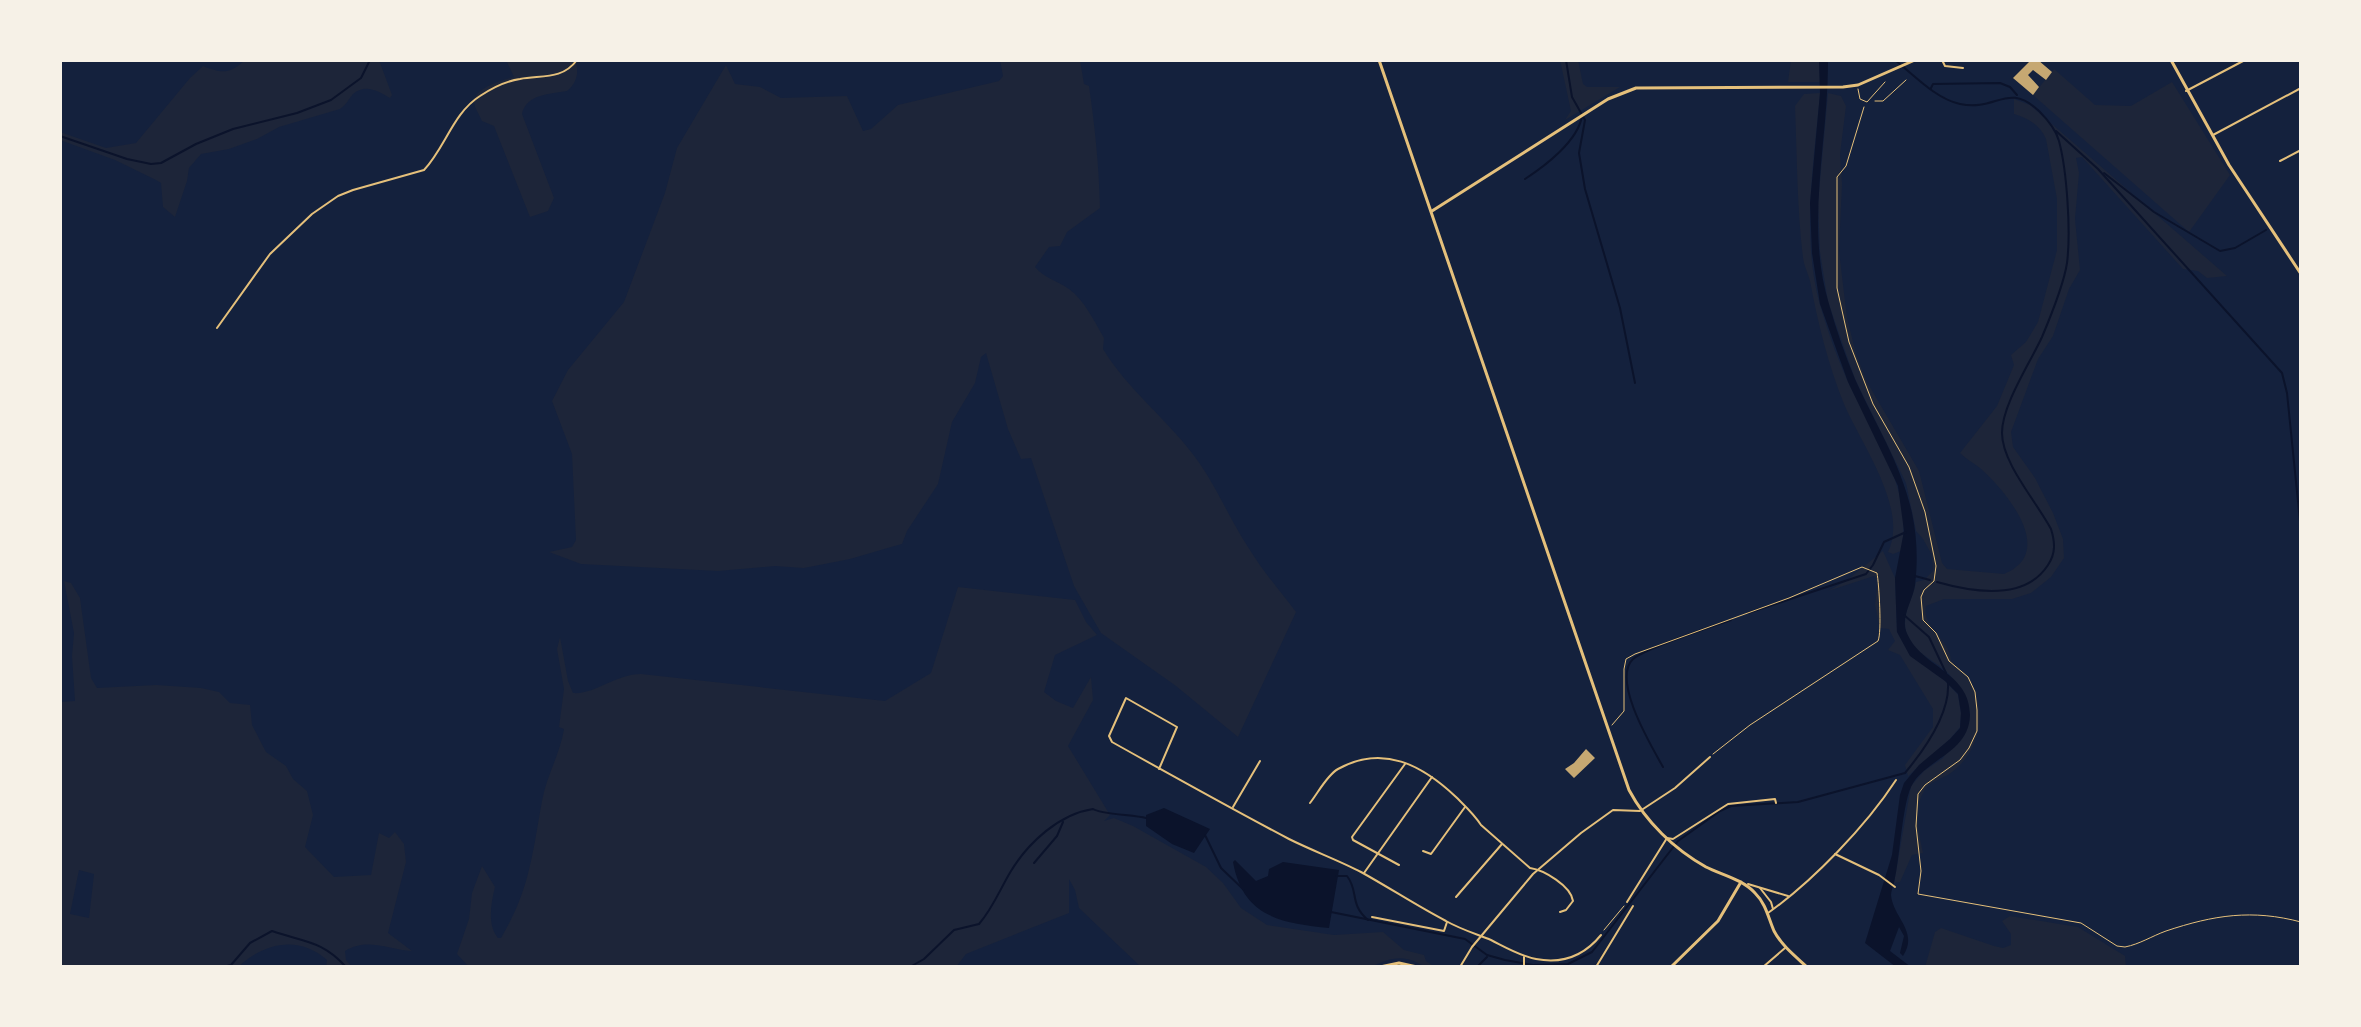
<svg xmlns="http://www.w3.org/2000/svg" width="2361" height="1027" font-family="Ubuntu,sans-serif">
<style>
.green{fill:#1d2539;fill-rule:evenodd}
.water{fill:#0b132b}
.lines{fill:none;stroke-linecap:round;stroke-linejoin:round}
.stream{stroke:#0b132b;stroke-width:2}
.building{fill:#c6a872}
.path{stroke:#e5c07b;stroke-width:1}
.service{stroke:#e5c07b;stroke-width:1}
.minor{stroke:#e5c07b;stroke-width:2}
.tertiary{stroke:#e5c07b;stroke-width:3}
.secondary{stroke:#e5c07b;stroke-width:3}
</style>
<rect width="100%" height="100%" fill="#14213d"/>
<g class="green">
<path d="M245,60H379L392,95L390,98C379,92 366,83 353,94C348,100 347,104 340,109L279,127L257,139L229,149L201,154L189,168L187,181L175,217L163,207L161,183L156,180L115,160L60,140V132L106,148L136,143L190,78L203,66C221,73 229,75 245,60Z"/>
<path d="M506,60H575C579,71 578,82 567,91C550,94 526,94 522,114L554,198L548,211L530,217L494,126L482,121C480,116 474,107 474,102C474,88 503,80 514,77Z"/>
<path d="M1000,60H1080L1084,84L1089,86C1095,127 1099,166 1100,208L1067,232L1060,246L1049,247L1035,267C1044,278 1058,281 1069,289C1085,301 1094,321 1104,338L1103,349C1128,390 1166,418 1195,457C1216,485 1229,518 1248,547C1262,570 1280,591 1296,612L1238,737L1176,686L1101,633L1074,586L1031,458L1021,459L1008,429L986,353L981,357L975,383L952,422L938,484L907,531L902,544L898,545L850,559L804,568L775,566L718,571L581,564L549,552L572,547L576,540L572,454L552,401L568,370L624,302L665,193L677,148L726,65L735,84L760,87L781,98L847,96L863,131L871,129L898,105L999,81L1003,76Z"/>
<polygon points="1560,60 1578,60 1583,84 1587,87 1620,87 1565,120 1571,111"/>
<polygon points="1791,60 1819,60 1820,82 1788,82"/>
<polygon points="2054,69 2095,105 2131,106 2172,82 2230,175 2189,232 2033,95"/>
<path d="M1820,93C1814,162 1801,237 1820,305C1828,332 1838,361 1850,386C1874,436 1914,491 1901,551L1893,554L1888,552C1909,509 1861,444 1844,404C1828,364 1818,324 1810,281C1808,273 1804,266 1803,258C1797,208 1797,157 1795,106L1804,94Z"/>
<path d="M1828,93L1841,96L1846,106L1840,154L1842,184L1839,251L1847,318L1856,354L1867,382L1919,471L1942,563L1947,569L2004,574C2058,552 2005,490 1980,468C1974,463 1966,459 1960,453L1997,406L2014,365L2011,355L2026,342L2038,322L2057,250V199L2046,139C2040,125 2028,118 2014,114V99L2030,105L2227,276L2207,278L2198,271L2183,269L2082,157L2076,158L2079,173L2075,219L2080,270L2069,289L2053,336L2038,359L2011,432L2013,447L2035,478L2053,513L2063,539L2064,558L2051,577L2031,593L2012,599H1944L1926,606C1921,627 1951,640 1951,661C1956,667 1964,672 1968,679C1988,710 1981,750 1952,772C1942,780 1929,780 1923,793C1913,811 1919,834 1923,853L1912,855L1900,882L1894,883L1911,786L1924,771L1943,758L1970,713C1964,701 1958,683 1949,674C1934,658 1906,652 1905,624C1905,609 1913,597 1916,582L1924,580L1933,571L1932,555L1923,539L1916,531L1906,483L1855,379L1828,302L1820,252L1818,203Z"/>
<polygon points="1883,551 1895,578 1897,632 1911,656 1945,681 1958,695 1961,713 1960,727 1950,739 1908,776 1905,765 1933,727 1933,709 1900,655 1888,650 1895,641 1889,629 1880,628 1875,605 1878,580 1874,576 1828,591 1846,581"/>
<path d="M64,581L71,583L80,598L91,678L97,688L156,685L201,688L219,692L230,703L250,705L252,725L266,752L286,766L293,779L307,791L313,815L305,847L334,877L371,875L379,833L389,838L395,832L404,844L406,862L388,933L412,951C389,950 368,937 345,951L346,960L352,967H326L327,960C299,935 265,942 238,967H60V702L75,701L72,656L74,633ZM79,870L94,874L89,918L70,914Z"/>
<path d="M958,587L1075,600L1086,622L1097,635L1055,655L1044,692L1056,701L1073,708L1091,677L1093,700L1068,746L1110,815L1104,821L1114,818L1133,826L1206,867L1223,883L1241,908L1267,925L1334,935L1383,932L1404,950L1424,955L1426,961L1435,967C1426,967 1423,966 1416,962C1400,954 1385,960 1371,967H1141L1079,908L1075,890L1069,879V913L966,954L956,967H469L457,954L469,919L472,893L482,866L495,887C491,903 487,925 498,938H501C530,889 532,855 542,801C546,777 560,754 564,729L559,727L564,689L557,649L560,637L568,681L573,693C594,695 616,674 641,674L885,701L931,673Z"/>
<polygon points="2010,916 2078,927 2125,956 2126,967 1925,967 1935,932 1941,928 1994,946 2003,948 2011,945 2011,934 2002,921"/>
</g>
<g class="water">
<path d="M1819,60H1827L1828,63C1828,142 1805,226 1829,304C1836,329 1845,355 1855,379C1875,424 1901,463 1912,513C1917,536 1918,561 1915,585C1913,600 1901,616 1906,631C1920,668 1970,671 1970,715C1969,754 1924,759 1911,787C1902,807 1900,857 1894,883C1893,887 1891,891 1891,895C1893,918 1919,931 1903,956L1900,953L1904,936L1899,927L1890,951L1911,967H1896L1865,943L1892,855L1900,795L1904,783L1919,765L1950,739L1960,728L1961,713L1958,694L1945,681L1910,656L1897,632L1895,578L1904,531L1898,486L1848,382L1820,304L1812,253L1810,203L1820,93Z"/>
<polygon points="1164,808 1210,829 1194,853 1172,844 1146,826 1146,815"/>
<path d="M1235,860L1256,881L1268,876L1269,869L1283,862L1339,870L1329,928C1281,923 1243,917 1233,862Z"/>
</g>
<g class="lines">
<g class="stream">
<polyline points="1566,60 1572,97 1585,120 1579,153 1585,189 1620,308 1635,383"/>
<path d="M1895,60C1914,75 1936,99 1960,104C1997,112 2007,81 2039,111C2047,119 2056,130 2059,141C2067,171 2071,232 2067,263C2064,283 2050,318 2042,337C2030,363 2002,405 2002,433C2002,463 2036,501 2051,529C2055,542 2056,553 2048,565C2025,601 1972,592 1937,582"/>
<polyline points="1931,88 1933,84 2000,83 2010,87 2017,95"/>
<polyline points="2056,131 2098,169 2282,373 2287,393 2301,531"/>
<polyline points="60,136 127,159 151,164 161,163 196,144 233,129 297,113 331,100 361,78 370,60"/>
<polyline points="2104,173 2154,212 2220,251 2235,248 2266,230"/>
<path d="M1525,179C1545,166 1578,141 1582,116"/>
<polyline points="1915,576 1930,580"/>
<polyline points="1748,613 1866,574 1873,565 1884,542 1906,532"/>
<polyline points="1904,615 1929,637 1946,673"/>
<path d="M1663,767C1652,747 1611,680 1633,659C1644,649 1713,626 1731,620"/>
<polyline points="1205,835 1221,868 1244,890"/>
<polyline points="1034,863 1057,836 1063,822"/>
<path d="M1336,876H1347C1359,891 1349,904 1368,920"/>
<path d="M1331,912L1465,939L1487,955L1505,960L1533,965L1568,964L1592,952L1678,841L1720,811L1731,806L1798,802L1905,773C1924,750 1950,714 1948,683"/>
<path d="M223,967L231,965L250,943L272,931C303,942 322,940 346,967"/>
<path d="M910,967L924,959L954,930L979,924C993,908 1000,889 1011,871C1028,843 1059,814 1093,809C1100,814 1134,815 1146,818"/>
<polyline points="1477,967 1487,957"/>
</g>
</g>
<g class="building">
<polygon points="2031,60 2038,60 2052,72 2046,80 2033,70 2028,75 2039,87 2033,95 2013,78"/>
<polygon points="1586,749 1595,758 1574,778 1565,769 1574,763"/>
</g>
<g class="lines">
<g class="path">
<polyline points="1875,101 1883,101 1906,80"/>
<path d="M1864,107L1846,166L1837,177V288L1849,342L1873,404L1909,467L1925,512L1936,566L1934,581L1924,590L1921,597L1923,620L1936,633L1949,661L1968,677L1975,692L1977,710V731L1969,748L1960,760L1925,785L1918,794L1916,826L1921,871L1918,894L2081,923L2117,946L2125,947C2140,944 2152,936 2166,931C2214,915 2252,909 2301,922"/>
<path d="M1612,725L1624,711V669L1626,659L1635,654L1789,598L1862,567L1877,573C1879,584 1882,632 1878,641L1750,725L1713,754"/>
<polyline points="1604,930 1624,906"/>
</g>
<polyline class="service" points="1858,89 1860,99 1867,102 1885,82"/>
<g class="minor">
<polyline points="1942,60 1945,66 1963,68"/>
<polyline points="1086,61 1088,60"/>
<polyline points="2186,91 2245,60"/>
<polyline points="2213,135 2301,88"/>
<polyline points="2280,161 2301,150"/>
<path d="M217,328L270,254L312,214L338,196L353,190L424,170C445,148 453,113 480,96C492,88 506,81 520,79C542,75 562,80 577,60"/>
<path d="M1159,769L1177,727L1126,698L1109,736L1112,742C1171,775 1230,808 1289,839C1313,851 1338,860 1361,872C1390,888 1417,906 1446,921C1460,929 1476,934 1491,940C1505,947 1520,956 1536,959C1562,964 1584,956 1601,935"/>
<path d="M1310,803C1318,793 1327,775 1338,769C1383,744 1422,765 1456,797C1465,806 1474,814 1481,825L1530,868C1544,870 1571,886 1573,901L1566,910L1560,912"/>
<polyline points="1233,807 1260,761"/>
<polyline points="1423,851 1431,854 1465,807"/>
<polyline points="1835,854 1879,875 1895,887"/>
<polyline points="1399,865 1353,840 1352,837 1405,764"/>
<polyline points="1364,873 1432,777"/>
<polyline points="1748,884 1788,896"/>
<polyline points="1760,888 1771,902 1773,909"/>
<polyline points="1456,897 1502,844"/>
<polyline points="1627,902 1667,838 1673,839 1728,804 1775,799 1776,803"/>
<path d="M1768,913C1813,881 1866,826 1896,780"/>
<polyline points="1372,917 1444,931 1447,922"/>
<polyline points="1460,967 1472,947 1533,874 1581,833 1613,810 1640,811 1675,788 1710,757"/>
<polyline points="1524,967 1524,957"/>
<polyline points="1596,967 1633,906"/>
<polyline points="1763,967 1785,948"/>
</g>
<g class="tertiary">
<path d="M1379,60L1629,790C1646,822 1674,849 1706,867C1722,875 1742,879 1755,893C1766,904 1768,917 1774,931C1782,946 1795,956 1807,967"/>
<polyline points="1432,211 1608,99 1636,88 1843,87 1858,85 1915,60"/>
<polyline points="1380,967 1399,963 1417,967"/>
<polyline points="1671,967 1718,921 1741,882"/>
</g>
<polyline class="secondary" points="2171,60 2229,165 2301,274"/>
</g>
<rect width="2361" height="1027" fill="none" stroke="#f6f1e7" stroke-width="124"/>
</svg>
